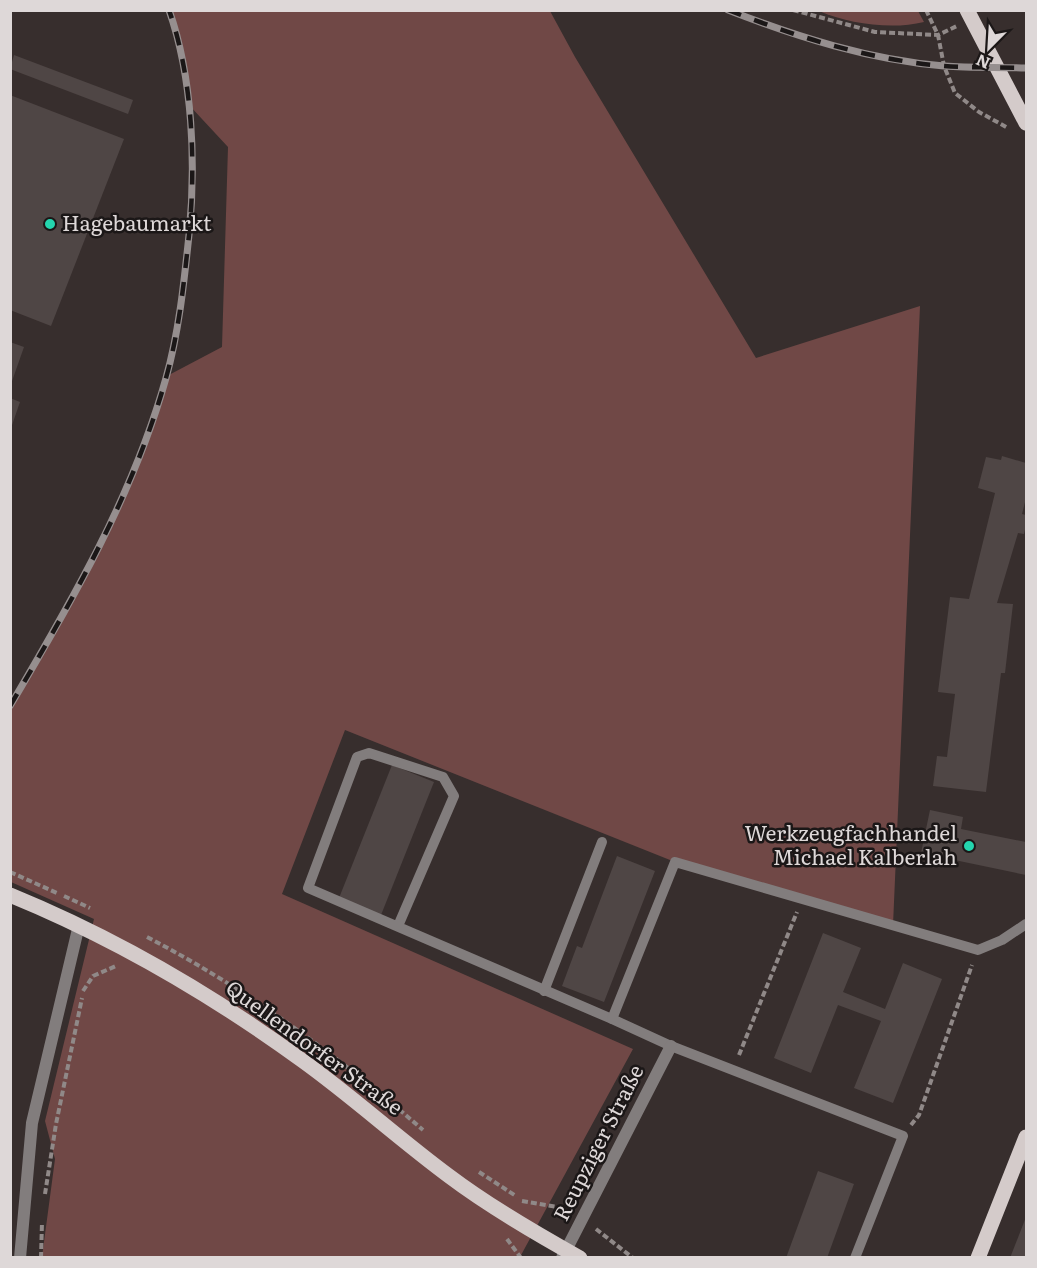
<svg xmlns="http://www.w3.org/2000/svg" width="1037" height="1268" font-family="Literata,serif">
<style>
.green{fill:#704846}
.building{fill:#4f4645}
.lines{fill:none;stroke-linecap:round;stroke-linejoin:round}
.path{stroke:#908988;stroke-width:4;stroke-dasharray:6 3;stroke-linecap:butt}
.service{stroke:#827d7d;stroke-width:10}
.minor{stroke:#827d7d;stroke-width:12}
.primary{stroke:#d4cbca;stroke-width:15}
.rail-casing{stroke:#968f8f;stroke-width:7}
.rail{stroke:#1b1717;stroke-width:4.5;stroke-dasharray:14;stroke-linecap:butt}
.poi-dot{fill:#24d5ae;stroke:#1b1717;stroke-width:2}
.labels{text-anchor:middle;stroke-width:5;stroke-linejoin:round;paint-order:stroke}
.poi-label{font-size:21px;fill:#ded8d8;stroke:#1b1717;text-anchor:start}
.street-label{font-size:21px;fill:#ded8d8;stroke:#1b1717}
</style>
<rect width="100%" height="100%" fill="#372e2d"/>
<g class="green">
<polygon points="169,11 550,11 575,57 756,358 920,306 893,925 675,862 345,730 282,894 633,1049 520,1257 42,1257 55,1159 45,1121 94,919 11,882 11,706 82,583 112,523 167,376 222,347 228,147 189,105"/>
<path d="M819,11H918L924,22C892,30 849,24 819,11Z"/>
</g>
<g class="building">
<polygon points="14,55 133,100 128,114 10,69"/>
<polygon points="10,95 124,139 51,326 10,310"/>
<polygon points="10,342 24,347 11,384 10,384"/>
<polygon points="10,398 20,402 11,428 10,428"/>
<polygon points="1002,456 1026,463 1026,498 1022,514 1026,515 1026,525 1024,534 1018,533 997,603 1013,604 1005,673 1001,673 986,792 933,786 937,756 947,757 955,694 938,692 950,597 969,599 995,493 978,488 986,457 1001,460"/>
<polygon points="392,765 434,782 381,915 339,898"/>
<polygon points="930,810 963,817 961,829 1026,842 1026,875 921,853"/>
<polygon points="617,856 655,871 604,1002 562,986 577,946 582,948"/>
<polygon points="823,933 861,948 843,992 885,1009 903,963 942,979 893,1103 854,1088 881,1021 838,1005 811,1073 774,1058"/>
<polygon points="818,1171 854,1184 827,1258 786,1258"/>
<polygon points="1026,1217 1026,1258 1010,1258"/>
</g>
<g class="lines">
<g class="path">
<polyline points="793,10 875,32 938,35 957,26"/>
<polyline points="926,10 938,35 944,66 955,93 979,112 1008,128"/>
<polyline points="10,872 57,893"/>
<polyline points="64,896 90,908"/>
<path d="M147,937C247,989 338,1056 423,1130"/>
<polyline points="83,991 93,976 116,966"/>
<polyline points="739,1055 797,912"/>
<polyline points="911,1125 919,1115 972,965"/>
<polyline points="479,1172 516,1196"/>
<polyline points="45,1194 56,1124 82,998"/>
<polyline points="522,1201 557,1207 569,1213"/>
<polyline points="596,1229 633,1258"/>
<polyline points="507,1239 521,1258"/>
<polyline points="41,1258 42,1222"/>
</g>
<g class="service">
<polyline points="398,926 454,796 443,777 369,753 357,757 308,888 612,1019"/>
<polyline points="544,991 602,842"/>
<polyline points="855,1258 903,1136 671,1046 612,1019 675,862 978,950 1002,940 1026,924"/>
</g>
<g class="minor">
<polyline points="20,1258 32,1123 79,925"/>
<polyline points="562,1258 671,1046"/>
</g>
<g class="primary">
<polyline points="967,10 1026,123"/>
<path d="M10,895C115,938 211,994 303,1061C353,1097 399,1139 449,1176C490,1207 535,1233 580,1258"/>
<polyline points="978,1258 1026,1137"/>
</g>
<g class="rail-casing">
<g id="rail">
<path d="M728,10C797,37 870,60 944,66C971,68 999,67 1026,68"/>
<path d="M10,706C72,601 133,496 166,378C179,332 184,282 189,235C196,165 193,78 169,10"/>
</g>
</g>
<use href="#rail" class="rail"/>
</g>
<g class="poi-dot">
<circle cx="50" cy="224" r="6"/>
<circle cx="969" cy="846" r="6"/>
</g>
<g class="labels">
<g class="poi-label">
<text x="62" y="231">Hagebaumarkt</text>
<text x="957" y="841" text-anchor="end">Werkzeugfachhandel<tspan x="957" dy="24">Michael Kalberlah</tspan></text>
</g>
<g class="street-label">
<text transform="translate(314 1048) rotate(36)" y="7">Quellendorfer Straße</text>
<text transform="translate(599 1143) rotate(-63)" y="7">Reupziger Straße</text>
</g>
</g>
<rect width="1037" height="1268" fill="none" stroke="#ded8d8" stroke-width="24"/>
<g transform="translate(989 48) rotate(204)" stroke="#1b1717" stroke-width="4.5" paint-order="stroke">
<path d="M0-4.5L10 22L0 15L-10 22Z" fill="#ded8d8"/>
<text y="-9" font-size="16" font-weight="bold" text-anchor="middle" fill="#ded8d8">N</text>
</g>
</svg>
